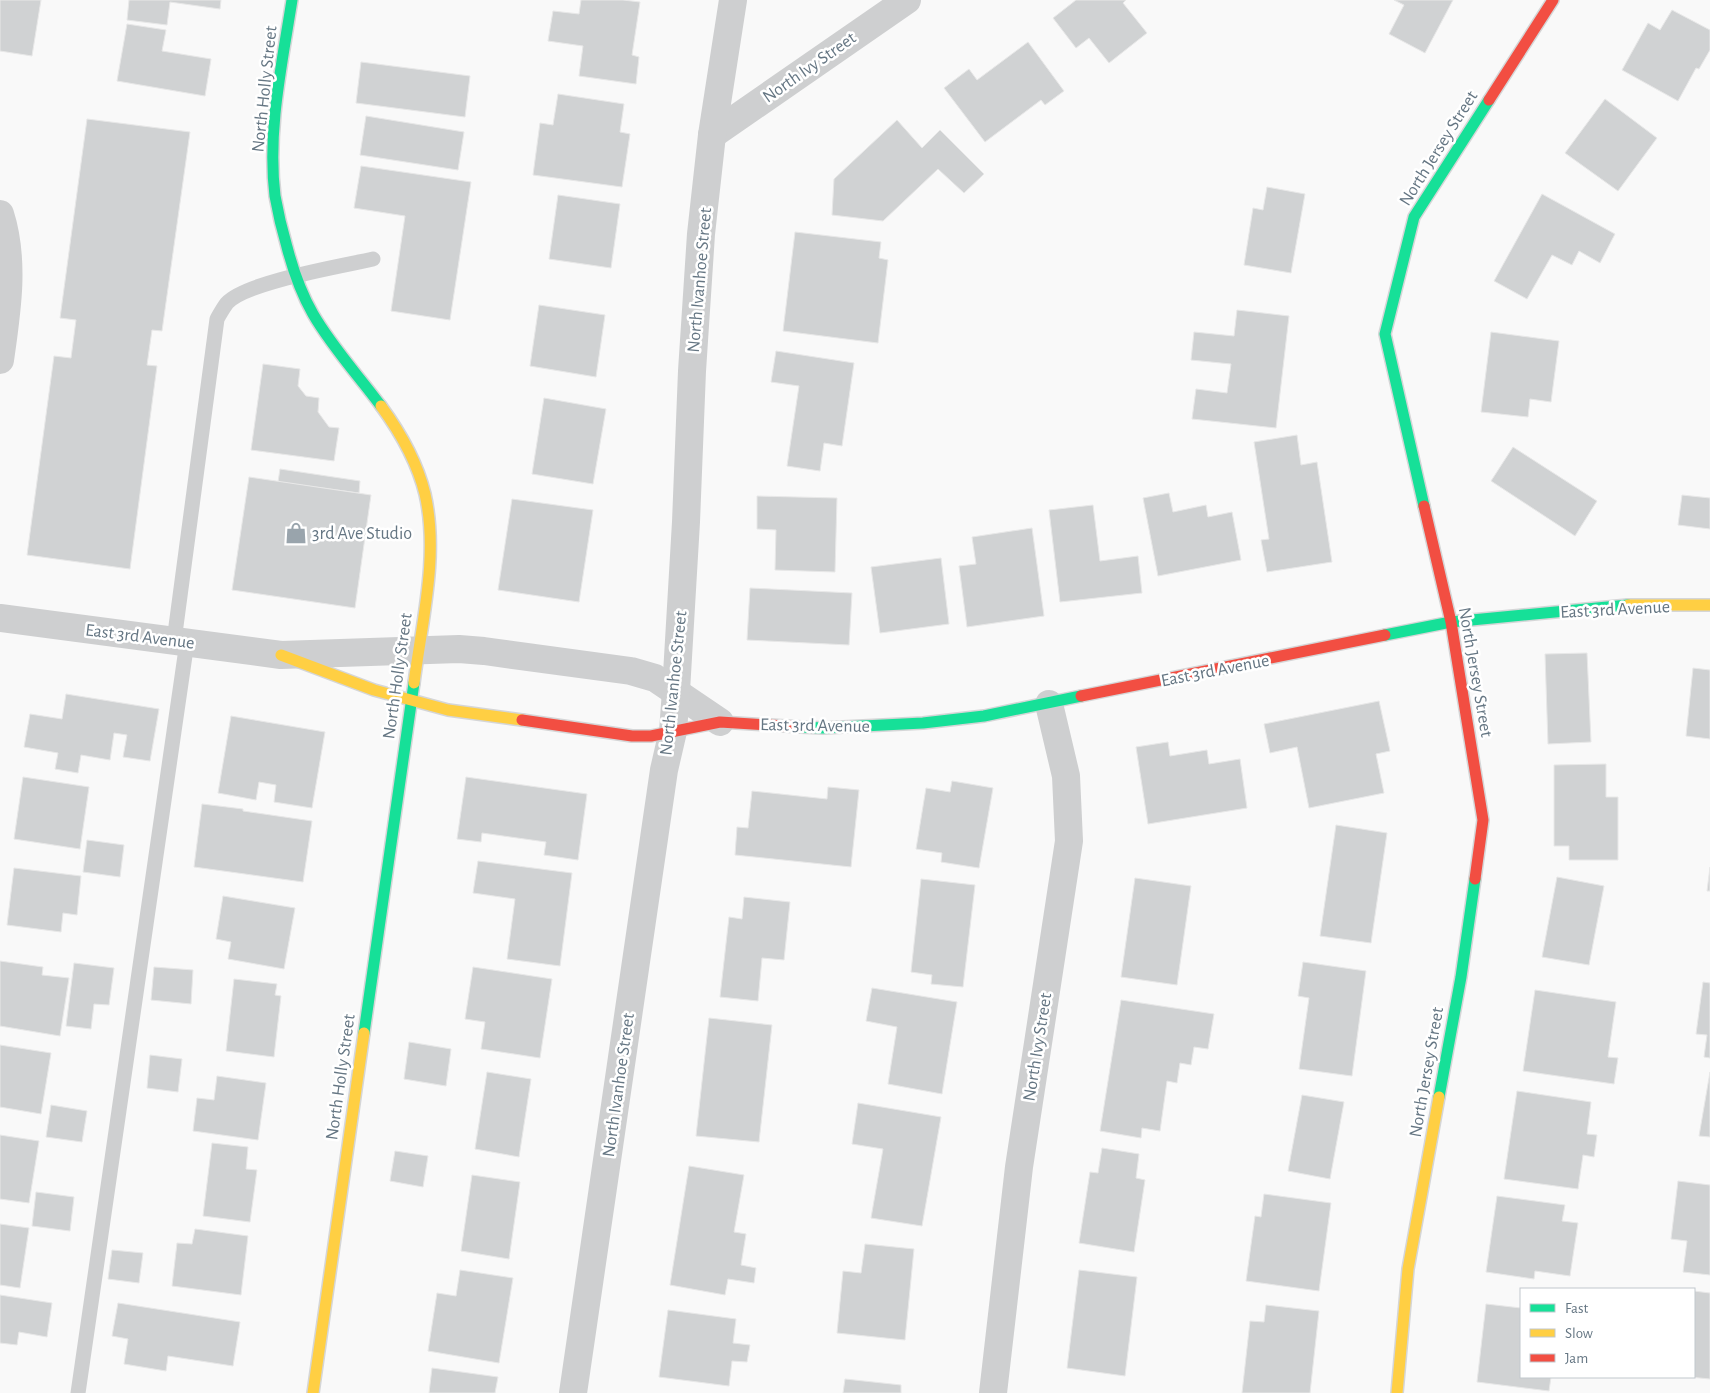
<svg xmlns="http://www.w3.org/2000/svg" width="1710" height="1393" font-family="'Alegreya Sans',sans-serif">
<style>
.building{fill:#d0d2d3;stroke:#e8e8e8}
.lines{fill:none;stroke-linecap:round;stroke-linejoin:round}
.fast-casing{stroke:#d5d6d7;stroke-width:14}
.slow-casing{stroke:#d5d6d7;stroke-width:14}
.jam-casing{stroke:#d5d6d7;stroke-width:14}
.lane{stroke:#cecfd0;stroke-width:15}
.street{stroke:#cecfd0;stroke-width:28}
.fast{stroke:#16e098;stroke-width:11}
.slow{stroke:#ffcf43;stroke-width:11}
.jam{stroke:#f24e42;stroke-width:11}
.labels{text-anchor:middle;stroke-width:5;stroke-linejoin:round;paint-order:stroke}
.street-label{font-size:18px;fill:#657683;stroke:#fff}
.poi-label{font-size:18px;fill:#657683;stroke:#fff;text-anchor:start}
</style>
<rect width="100%" height="100%" fill="#f9f9f9"/>
<g class="building">
<polygon points="0,0 41,0 32,56 0,51"/>
<polygon points="129,0 221,0 220,9 170,2 167,25 127,20"/>
<polygon points="581,0 623,0 640,2 632,55 639,57 636,84 579,76 583,46 548,41 553,11 579,14"/>
<polygon points="1076,0 1126,0 1123,3 1147,33 1109,63 1089,38 1076,48 1053,18"/>
<polygon points="1394,0 1453,0 1425,53 1389,34 1404,5"/>
<polygon points="1672,10 1710,30 1710,50 1699,69 1696,68 1678,101 1622,70 1648,23 1660,30"/>
<polygon points="127,24 166,30 162,51 211,59 205,96 117,81"/>
<polygon points="1028,42 1064,91 1045,105 1041,100 985,142 944,88 969,69 977,80"/>
<polygon points="361,62 470,76 465,117 356,103"/>
<polygon points="558,94 624,104 620,132 630,134 622,187 533,175 540,123 553,125"/>
<polygon points="1605,99 1657,138 1618,191 1565,153"/>
<polygon points="366,116 464,132 458,170 360,155"/>
<polygon points="87,119 190,132 162,331 152,330 147,365 157,366 130,569 27,555 54,356 71,358 76,320 60,318"/>
<polygon points="897,120 922,148 940,130 984,174 964,193 938,169 883,221 832,215 834,179"/>
<polygon points="361,166 471,182 450,320 391,311 405,216 354,208"/>
<polygon points="1267,187 1305,194 1291,273 1244,265 1253,208 1263,210"/>
<polygon points="1542,194 1615,234 1600,263 1579,251 1572,265 1552,255 1527,299 1494,281"/>
<polygon points="558,195 620,204 611,268 549,259"/>
<polygon points="795,232 881,242 879,258 888,260 878,343 783,331"/>
<polygon points="539,305 605,315 596,377 530,366"/>
<polygon points="1237,310 1289,316 1276,428 1192,419 1196,389 1227,393 1231,364 1191,360 1194,332 1234,336"/>
<polygon points="1491,332 1559,341 1551,402 1530,399 1528,417 1481,412"/>
<polygon points="776,351 854,363 842,446 824,443 820,471 787,466 799,386 771,382"/>
<polygon points="263,364 300,369 298,386 306,396 319,398 318,412 329,427 339,428 334,461 251,450"/>
<polygon points="544,398 606,409 593,484 532,474"/>
<polygon points="1297,435 1301,465 1317,462 1332,562 1267,572 1261,540 1269,539 1254,442"/>
<polygon points="1513,447 1597,501 1575,536 1491,481"/>
<polygon points="280,469 360,481 359,493 278,482"/>
<polygon points="249,477 371,495 355,608 232,590"/>
<polygon points="1169,493 1173,512 1206,505 1208,517 1232,512 1241,560 1158,576 1143,498"/>
<polygon points="1682,495 1710,498 1710,529 1678,525"/>
<polygon points="757,496 837,498 835,572 775,570 776,530 757,529"/>
<polygon points="512,499 593,510 579,602 498,590"/>
<polygon points="1093,505 1100,561 1138,556 1142,593 1060,602 1049,510"/>
<polygon points="1032,528 1044,616 967,627 959,566 976,564 972,537"/>
<polygon points="941,558 949,624 880,633 871,567"/>
<polygon points="750,588 852,593 849,645 747,640"/>
<polygon points="1587,653 1591,742 1548,744 1545,654"/>
<polygon points="1693,668 1710,670 1710,739 1686,736"/>
<polygon points="66,694 159,709 150,761 123,757 127,735 114,733 110,760 81,755 78,773 55,769 58,753 24,747 30,714 62,719"/>
<polygon points="1379,701 1390,751 1376,754 1384,793 1309,808 1297,747 1270,753 1264,724"/>
<polygon points="231,716 325,732 312,808 274,802 276,785 259,782 256,800 218,793"/>
<polygon points="1168,742 1170,756 1207,750 1209,764 1240,759 1247,808 1148,824 1136,747"/>
<polygon points="1606,764 1606,797 1618,797 1618,860 1569,860 1569,846 1554,846 1554,765"/>
<polygon points="23,777 89,787 80,849 14,839"/>
<polygon points="466,777 587,794 578,860 544,855 546,842 482,833 481,842 457,839"/>
<polygon points="952,781 993,788 979,868 941,862 942,853 916,849 926,788 950,792"/>
<polygon points="828,787 859,790 851,867 735,855 737,827 748,828 752,791 827,799"/>
<polygon points="202,804 243,809 243,811 312,821 303,882 194,867"/>
<polygon points="1336,825 1387,833 1371,943 1320,936"/>
<polygon points="87,840 124,845 120,877 83,872"/>
<polygon points="478,861 572,873 560,966 507,959 515,899 473,893"/>
<polygon points="1710,867 1710,891 1707,891"/>
<polygon points="14,868 81,876 77,915 63,913 61,932 7,925"/>
<polygon points="1557,877 1604,886 1589,965 1542,957"/>
<polygon points="1135,878 1191,886 1177,985 1121,977"/>
<polygon points="921,879 975,885 963,987 931,984 932,975 911,972"/>
<polygon points="223,896 295,908 284,969 228,959 231,942 216,939"/>
<polygon points="744,897 790,902 784,960 762,958 758,1001 720,997 729,917 742,919"/>
<polygon points="0,961 43,967 42,975 69,978 60,1036 0,1026"/>
<polygon points="1303,962 1366,971 1352,1076 1299,1069 1309,998 1298,996"/>
<polygon points="74,963 114,968 109,1005 94,1004 91,1029 66,1026"/>
<polygon points="154,967 193,970 191,1004 151,1000"/>
<polygon points="473,967 552,979 540,1058 481,1049 485,1022 465,1019"/>
<polygon points="234,979 277,984 275,995 281,996 274,1057 226,1051"/>
<polygon points="1703,982 1710,983 1710,1058 1704,1057 1707,1035 1696,1034"/>
<polygon points="872,988 957,1002 942,1094 888,1084 897,1027 866,1021"/>
<polygon points="1535,990 1616,1002 1608,1057 1618,1058 1614,1084 1523,1071"/>
<polygon points="1121,1000 1214,1014 1208,1049 1194,1047 1191,1065 1180,1063 1177,1083 1167,1081 1160,1131 1142,1128 1141,1138 1100,1131"/>
<polygon points="709,1018 772,1025 759,1142 696,1136"/>
<polygon points="409,1042 451,1049 446,1086 404,1079"/>
<polygon points="0,1045 51,1053 41,1114 0,1107"/>
<polygon points="150,1055 182,1059 178,1092 147,1088"/>
<polygon points="487,1072 531,1079 519,1157 475,1149"/>
<polygon points="1710,1072 1710,1137 1699,1136"/>
<polygon points="217,1076 266,1083 258,1140 193,1131 197,1098 214,1100"/>
<polygon points="1517,1091 1591,1102 1587,1134 1597,1135 1594,1157 1583,1155 1578,1189 1504,1179"/>
<polygon points="1302,1095 1344,1102 1330,1179 1288,1171"/>
<polygon points="858,1103 941,1117 922,1226 871,1218 883,1149 852,1144"/>
<polygon points="51,1105 87,1111 82,1142 46,1137"/>
<polygon points="0,1135 39,1141 29,1203 0,1199"/>
<polygon points="212,1143 248,1147 246,1169 257,1170 250,1222 203,1216"/>
<polygon points="1102,1148 1139,1154 1136,1178 1145,1180 1134,1252 1079,1243 1090,1172 1098,1173"/>
<polygon points="395,1151 428,1156 423,1187 390,1181"/>
<polygon points="689,1166 744,1175 734,1232 746,1234 741,1265 756,1268 754,1283 728,1279 725,1295 670,1285"/>
<polygon points="472,1175 520,1182 509,1259 461,1251"/>
<polygon points="1678,1181 1710,1185 1710,1275 1683,1272 1687,1241 1671,1239"/>
<polygon points="36,1192 74,1197 70,1231 32,1226"/>
<polygon points="1264,1194 1331,1203 1319,1291 1246,1281 1255,1216 1261,1217"/>
<polygon points="1497,1196 1565,1205 1562,1221 1578,1223 1570,1276 1535,1271 1534,1279 1486,1272"/>
<polygon points="0,1224 29,1228 20,1288 0,1285"/>
<polygon points="195,1229 248,1236 241,1295 172,1286 177,1243 192,1244"/>
<polygon points="865,1244 914,1249 905,1340 837,1333 843,1271 861,1273"/>
<polygon points="112,1250 143,1253 139,1283 108,1279"/>
<polygon points="460,1270 513,1278 499,1363 428,1351 437,1293 456,1296"/>
<polygon points="1079,1270 1137,1277 1125,1376 1067,1368"/>
<polygon points="1694,1291 1710,1293 1710,1379 1689,1377 1694,1377"/>
<polygon points="0,1295 52,1303 47,1337 19,1332 17,1345 0,1343"/>
<polygon points="118,1303 240,1322 233,1366 168,1356 166,1371 124,1364 128,1339 112,1336"/>
<polygon points="1486,1304 1521,1308 1521,1377 1551,1377 1549,1391 1477,1382"/>
<polygon points="1266,1305 1319,1311 1310,1393 1242,1393 1250,1321 1264,1322"/>
<polygon points="668,1310 736,1319 733,1343 750,1345 747,1362 732,1361 729,1386 659,1377"/>
<polygon points="432,1368 498,1377 495,1393 429,1393"/>
<polygon points="845,1379 901,1385 901,1393 843,1393"/>
</g>
<g class="lines">
<g class="fast-casing">
<g id="fast">
<path d="M292,0C282,64 267,131 275,196C278,213 282,230 287,247C293,270 301,293 313,314C332,347 358,375 381,406"/>
<polyline points="1424,506 1385,334 1414,217 1489,100"/>
<polyline points="1385,635 1451,622 1628,605"/>
<polyline points="801,727 823,728 923,723 984,716 1081,696"/>
<polyline points="364,1033 414,683"/>
<polyline points="1439,1097 1461,977 1475,879"/>
</g>
</g>
<g class="slow-casing">
<g id="slow">
<path d="M381,406C400,432 417,461 425,494C439,555 422,621 414,683"/>
<polyline points="1628,605 1710,605"/>
<polyline points="281,655 374,690 448,710 522,720"/>
<polyline points="313,1393 364,1033"/>
<polyline points="1397,1393 1408,1269 1439,1097"/>
</g>
</g>
<g class="jam-casing">
<g id="jam">
<polyline points="1489,100 1553,0"/>
<polyline points="1424,506 1451,622 1483,820 1475,879"/>
<polyline points="1081,696 1385,635"/>
<polyline points="522,720 632,736 651,736 720,722 801,727"/>
</g>
</g>
<g class="lane">
<path d="M174,641L217,319C220,314 223,308 227,303C246,282 342,266 373,259"/>
<polyline points="78,1393 187,642"/>
</g>
<g class="street">
<polyline points="712,135 907,0"/>
<path d="M0,214C15,261 7,311 0,360"/>
<polyline points="0,618 281,655 459,649 484,651 631,671 655,678 720,722"/>
<polyline points="573,1393 664,770 673,731 676,691 686,522 692,371 701,234 712,135 733,0"/>
<polyline points="993,1393 1019,1167 1069,841 1066,776 1049,704"/>
</g>
<use href="#fast" class="fast"/>
<use href="#slow" class="slow"/>
<use href="#jam" class="jam"/>
</g>
<defs>
<g id="shop-bare" transform="scale(1.725)"><path d="M-5-2.5h2.3a2.7 3.5 0 0 1 5.4 0H5L5.5 6h-11ZM-1.5-2.5h3a1.5 2.3 0 0 0-3 0Z" fill="#99a4ac" stroke="#fff" stroke-width="2.5" paint-order="stroke"/></g>
</defs>
<g fill-rule="evenodd">
<use href="#shop-bare" x="296" y="533"/>
</g>
<g class="labels">
<g class="street-label">
<text transform="translate(809 67) rotate(-35)" y="6">North Ivy Street</text>
<text transform="translate(264 89) rotate(-84)" y="6">North Holly Street</text>
<text transform="translate(1438 148) rotate(-58)" y="6">North Jersey Street</text>
<text transform="translate(699 280) rotate(-85)" y="6">North Ivanhoe Street</text>
<text transform="translate(1615 609) rotate(-3)" y="6">East 3rd Avenue</text>
<text transform="translate(140 636) rotate(7)" y="6">East 3rd Avenue</text>
<text transform="translate(1215 670) rotate(-11)" y="6">East 3rd Avenue</text>
<text transform="translate(1476 672) rotate(80)" y="6">North Jersey Street</text>
<text transform="translate(397 676) rotate(-82)" y="6">North Holly Street</text>
<text transform="translate(673 683) rotate(-84)" y="6">North Ivanhoe Street</text>
<text transform="translate(815 725) rotate(1)" y="6">East 3rd Avenue</text>
<text transform="translate(1037 1047) rotate(-81)" y="6">North Ivy Street</text>
<text transform="translate(1426 1072) rotate(-80)" y="6">North Jersey Street</text>
<text transform="translate(340 1077) rotate(-82)" y="6">North Holly Street</text>
<text transform="translate(618 1085) rotate(-82)" y="6">North Ivanhoe Street</text>
</g>
<g class="poi-label">
<text x="312" y="539">3rd Ave Studio</text>
</g>
</g>
<rect x="1520" y="1288" width="175" height="90" fill="#ffffff" stroke="#c1c8cd"/>
<rect x="1530" y="1304" width="25" height="8" fill="#16e098" stroke="#c1c8cd"/>
<text x="1565" y="1313" font-size="15" fill="#657683">Fast</text>
<rect x="1530" y="1329" width="25" height="8" fill="#ffcf43" stroke="#c1c8cd"/>
<text x="1565" y="1338" font-size="15" fill="#657683">Slow</text>
<rect x="1530" y="1354" width="25" height="8" fill="#f24e42" stroke="#c1c8cd"/>
<text x="1565" y="1363" font-size="15" fill="#657683">Jam</text>
</svg>
